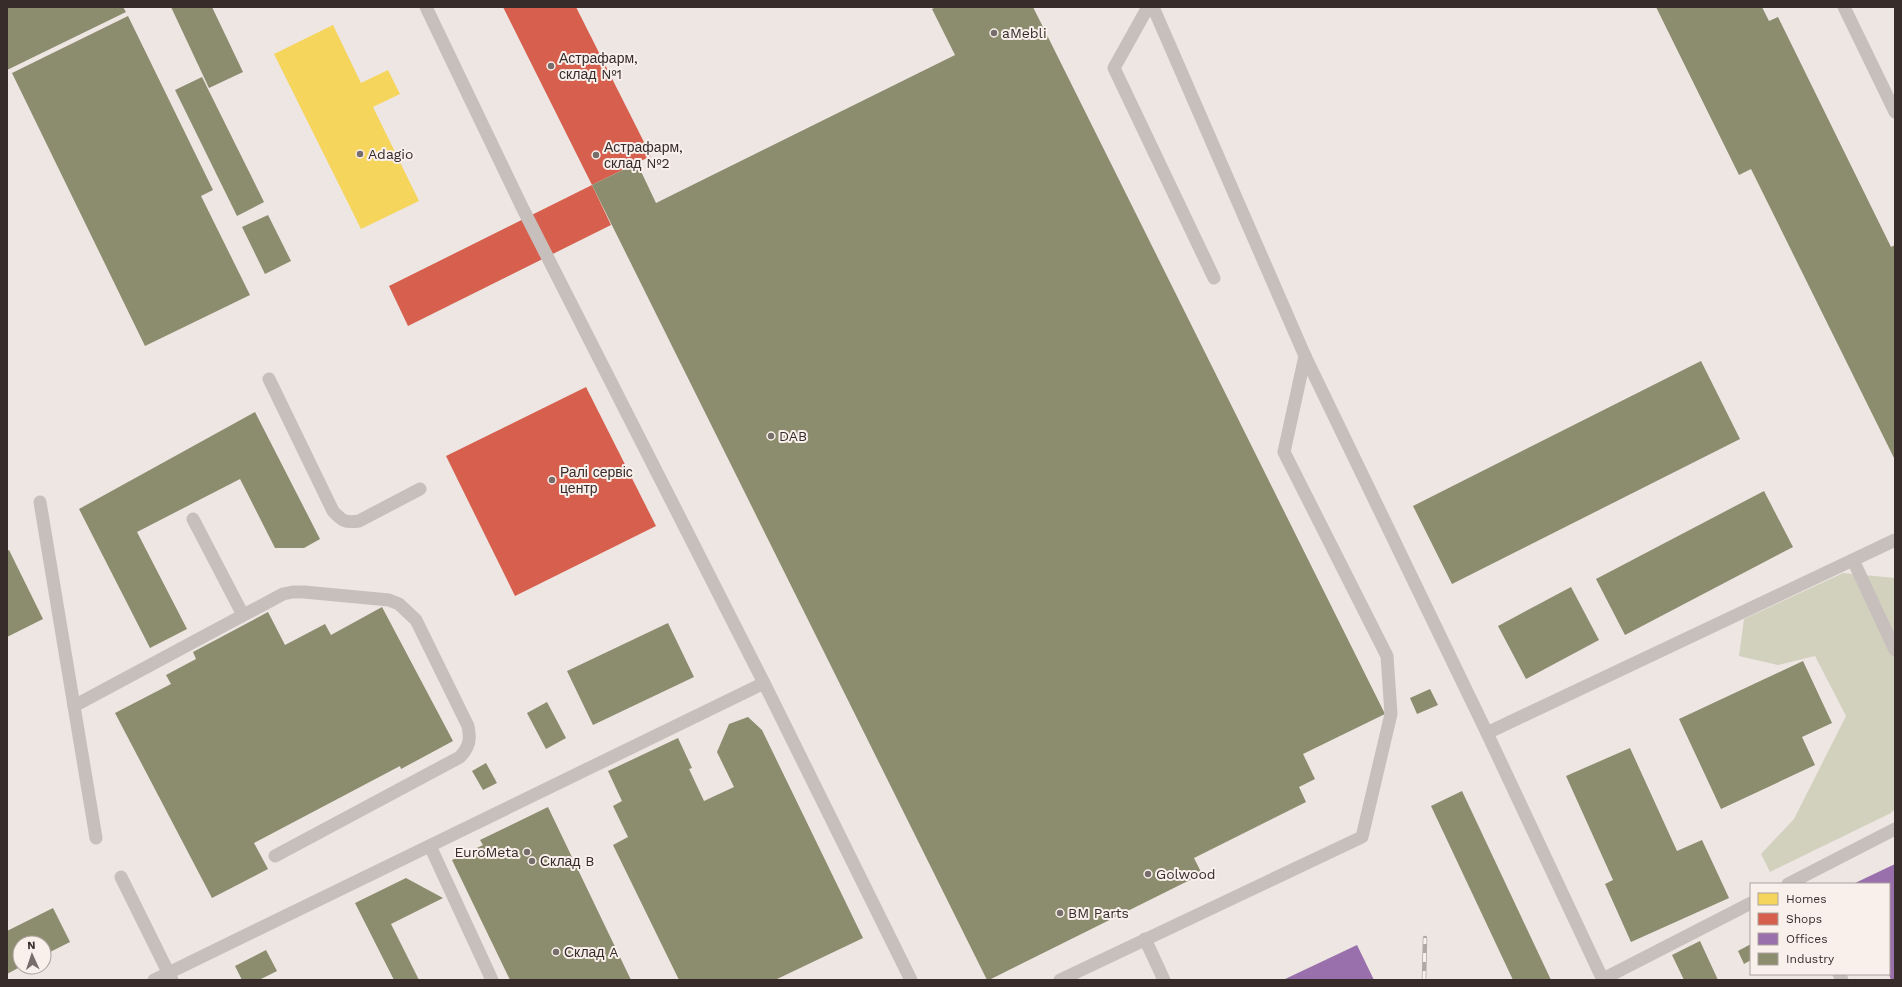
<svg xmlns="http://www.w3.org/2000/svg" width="1902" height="987" font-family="'Work Sans',sans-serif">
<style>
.green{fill:#d2d1be}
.homes{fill:#f6d55c}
.shops{fill:#d6604d}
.offices{fill:#9970ab}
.industry{fill:#8c8c6e}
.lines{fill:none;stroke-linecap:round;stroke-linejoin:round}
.service{stroke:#c7bfbc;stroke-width:13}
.rail-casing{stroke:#afa8a6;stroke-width:4.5}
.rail{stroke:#f9f0ec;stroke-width:3;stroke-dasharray:9;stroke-linecap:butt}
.poi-dot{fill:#776d6b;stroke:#f9f0ec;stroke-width:1.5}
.labels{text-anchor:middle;stroke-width:4;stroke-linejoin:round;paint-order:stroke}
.poi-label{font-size:14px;fill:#382c2a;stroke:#f9f0ec;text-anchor:start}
</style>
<rect width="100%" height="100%" fill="#ede6e3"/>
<polygon class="green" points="1843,573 1895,578 1895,809 1891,813 1770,872 1761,854 1794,819 1846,716 1815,656 1778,665 1739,656 1744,619"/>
<polygon class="homes" points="333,25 361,83 388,70 400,94 373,107 419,201 361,229 274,54"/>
<g class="shops">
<polygon points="503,7 576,7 651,156 592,185"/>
<polygon points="592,185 611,225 408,326 389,286"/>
<polygon points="586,387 656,526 515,596 446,456"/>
</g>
<g class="offices">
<polygon points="1895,864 1895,980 1891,980 1889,974 1889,884 1853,884"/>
<polygon points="1357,945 1374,980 1283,980"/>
</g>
<g class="industry">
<polygon points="7,7 123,7 126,12 7,70"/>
<polygon points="171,7 212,7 243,72 209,88"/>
<polygon points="936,7 1033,7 1385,714 1303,754 1315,779 1299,787 1306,802 1194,858 1202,874 989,980 987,980 592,185 637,163 656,203 955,55 932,9"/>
<polygon points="1656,7 1762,7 1769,21 1778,17 1891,247 1895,245 1895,460 1751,169 1739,175"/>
<polygon points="128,16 213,190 201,196 250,295 145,346 12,73"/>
<polygon points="202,77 264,202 237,216 175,90"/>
<polygon points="268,215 291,261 265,274 242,227"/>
<polygon points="1701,361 1740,439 1452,584 1413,506"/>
<polygon points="255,412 320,539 304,548 275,548 240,479 137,532 187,629 150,648 79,509"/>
<polygon points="1764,491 1793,547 1625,635 1596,579"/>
<polygon points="9,550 43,619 7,637 7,551"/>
<polygon points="1571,587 1599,640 1526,679 1498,626"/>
<polygon points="382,607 453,741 401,769 400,766 254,843 268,869 212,898 115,713 171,684 166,675 196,659 193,652 268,612 285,645 325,624 331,635"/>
<polygon points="668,623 694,677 593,725 567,671"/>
<polygon points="1803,661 1832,723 1802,737 1815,765 1721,809 1679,719"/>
<polygon points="1430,689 1438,705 1417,714 1410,698"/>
<polygon points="547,702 566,738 546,749 527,713"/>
<polygon points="748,717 762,730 863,938 775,980 679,980 613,845 628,837 613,806 622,801 608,771 678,738 692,768 689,769 704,801 734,787 717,752 729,724"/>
<polygon points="1630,748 1677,851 1702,840 1729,898 1631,942 1605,884 1613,880 1566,776"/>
<polygon points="486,763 497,783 483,790 472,771"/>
<polygon points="1462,791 1551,980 1513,980 1431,806"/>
<polygon points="548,807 581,876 631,980 510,980 452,860 483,845 480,840"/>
<polygon points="406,878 443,898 391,924 419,980 394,980 355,903"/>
<polygon points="53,908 70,942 44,955 44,943 20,943 20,967 7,974 7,931"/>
<polygon points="1700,941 1718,980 1684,980 1672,955"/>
<polygon points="1751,944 1751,960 1744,964 1738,951"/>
<polygon points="266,950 277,971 259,980 242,980 235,966"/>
</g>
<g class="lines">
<g class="service">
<polyline points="426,7 522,207 764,683 911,980"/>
<polyline points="1148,7 1114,68 1214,278"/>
<polyline points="1153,7 1305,356 1487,733 1603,980"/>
<polyline points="1844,7 1895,112"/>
<path d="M269,379L333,511C342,521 345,523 359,521L420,489"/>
<polyline points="40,502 96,838"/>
<polyline points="193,519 243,615"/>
<polyline points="1853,560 1895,650"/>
<path d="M74,706L283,594L293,592H304L389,600L399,604L416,620L468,726C471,740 469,747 460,757L275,856"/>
<polyline points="1487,733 1895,540"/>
<polyline points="430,846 492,980"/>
<polyline points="121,877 172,980"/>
<polyline points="1788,884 1895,829"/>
<polyline points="1145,939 1164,980"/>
<polyline points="1839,974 1842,980"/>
<polyline points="1603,979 1751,903"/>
<polyline points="154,980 764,683"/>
<polyline points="1060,980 1362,837 1391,714 1387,656 1284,452 1305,356"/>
</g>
<g class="rail-casing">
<polyline id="rail" points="1424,980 1425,938"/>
</g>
<use href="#rail" class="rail"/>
</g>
<g class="poi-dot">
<circle cx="994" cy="33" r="4"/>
<circle cx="551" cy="66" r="4"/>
<circle cx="360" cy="154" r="4"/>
<circle cx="596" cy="155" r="4"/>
<circle cx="771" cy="436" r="4"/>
<circle cx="552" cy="480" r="4"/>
<circle cx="527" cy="852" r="4"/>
<circle cx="532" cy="861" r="4"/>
<circle cx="1148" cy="874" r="4"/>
<circle cx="1060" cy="913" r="4"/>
<circle cx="556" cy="952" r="4"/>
</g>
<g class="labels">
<g class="poi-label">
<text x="1002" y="38">aMebli</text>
<text x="559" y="63">Астрафарм,<tspan x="559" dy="16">склад №1</tspan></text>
<text x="604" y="152">Астрафарм,<tspan x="604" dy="16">склад №2</tspan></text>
<text x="368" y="159">Adagio</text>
<text x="779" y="441">DAB</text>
<text x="560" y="477">Ралі сервіс<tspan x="560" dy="16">центр</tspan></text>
<text x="519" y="857" text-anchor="end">EuroMeta</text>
<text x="540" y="866">Склад B</text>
<text x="1156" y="879">Golwood</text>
<text x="1068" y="918">BM Parts</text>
<text x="564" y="957">Склад A</text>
</g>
</g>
<rect width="1902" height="987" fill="none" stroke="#382c2a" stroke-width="16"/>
<rect x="1750" y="883" width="140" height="92" fill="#f9f0ec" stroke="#aca29e"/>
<rect x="1758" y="893" width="20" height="12" fill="#f6d55c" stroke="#aca29e"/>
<text x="1786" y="903" font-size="12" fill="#382c2a">Homes</text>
<rect x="1758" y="913" width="20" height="12" fill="#d6604d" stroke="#aca29e"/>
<text x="1786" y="923" font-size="12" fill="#382c2a">Shops</text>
<rect x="1758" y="933" width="20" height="12" fill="#9970ab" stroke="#aca29e"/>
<text x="1786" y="943" font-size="12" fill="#382c2a">Offices</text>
<rect x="1758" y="953" width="20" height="12" fill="#8c8c6e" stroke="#aca29e"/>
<text x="1786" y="963" font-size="12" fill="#382c2a">Industry</text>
<g transform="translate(32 955) rotate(357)"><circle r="19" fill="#f9f0ec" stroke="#aca29e"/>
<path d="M0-3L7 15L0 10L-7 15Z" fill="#776d6b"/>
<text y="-6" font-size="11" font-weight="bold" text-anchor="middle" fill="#382c2a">N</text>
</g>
</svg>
